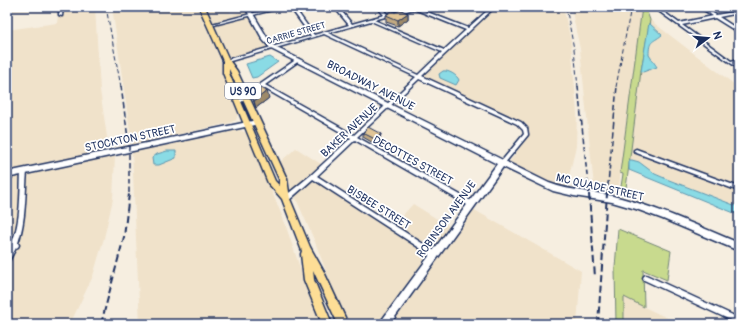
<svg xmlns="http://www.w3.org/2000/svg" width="746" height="331" font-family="Pangolin,sans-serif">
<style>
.built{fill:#f0e2ca}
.green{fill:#c8da8e;stroke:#728476}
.water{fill:#8adbe5;stroke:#5e96af}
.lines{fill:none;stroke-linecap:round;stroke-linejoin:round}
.street-casing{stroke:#1b2f5e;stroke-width:3}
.secondary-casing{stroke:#1b2f5e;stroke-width:3}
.primary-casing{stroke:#1b2f5e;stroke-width:3}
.street{fill:#fff;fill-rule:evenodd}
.secondary{fill:#fff;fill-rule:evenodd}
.primary{fill:#fdde96;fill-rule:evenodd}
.rail-far2{stroke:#1b2f5e;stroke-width:1;stroke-dasharray:4.5 2.5;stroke-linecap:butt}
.rail-far1{stroke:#1b2f5e;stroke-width:1.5;stroke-dasharray:5.5 3;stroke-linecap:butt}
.rail{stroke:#1b2f5e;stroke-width:2;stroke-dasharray:7 3.5;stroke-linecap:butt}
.wall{fill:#c2a981;stroke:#1b2f5e}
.shaded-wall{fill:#9e8a69;stroke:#1b2f5e}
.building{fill:#e1c596;stroke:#1b2f5e}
.labels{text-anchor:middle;stroke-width:3.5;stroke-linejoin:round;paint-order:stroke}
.far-street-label{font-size:9px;fill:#1b2f5e;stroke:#fff}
.shield{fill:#fff;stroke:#5f6d8e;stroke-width:1}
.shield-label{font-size:10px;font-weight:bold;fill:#1b2f5e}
.street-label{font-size:11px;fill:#1b2f5e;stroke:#fff}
</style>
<rect width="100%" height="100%" fill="#f6eee0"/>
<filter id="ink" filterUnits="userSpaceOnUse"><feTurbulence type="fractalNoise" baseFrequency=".025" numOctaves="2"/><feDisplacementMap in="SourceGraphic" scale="8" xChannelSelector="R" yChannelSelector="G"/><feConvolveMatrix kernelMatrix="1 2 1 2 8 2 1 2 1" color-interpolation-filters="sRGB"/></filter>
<g filter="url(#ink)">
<g class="built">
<polygon points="59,7 95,7 100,90 109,150 7,171 7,30 57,23"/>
<polygon points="112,7 197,7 219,56 238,114 236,120 229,123 132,145"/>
<polygon points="206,7 240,7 229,10 231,14 247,10 267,45 273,49 232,62"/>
<polygon points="497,7 563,7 571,41 577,114 576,146 566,189 558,187 509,163 530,133 526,124 422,77"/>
<polygon points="571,7 642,7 618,194 594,187 580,49"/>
<polygon points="650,20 739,88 739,207 669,180 655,174 639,162 632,160 629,160 641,71 643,71 657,65 648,55 649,46 656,38 662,36 649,23"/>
<polygon points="239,130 247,133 283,218 307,288 321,324 140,324 132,152"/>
<polygon points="296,148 321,164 314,172 394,225 413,204 450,227 379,324 350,324 334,292 315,242 280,162"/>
<polygon points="115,156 113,199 104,238 93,276 70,324 7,324 7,179"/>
<polygon points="471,208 581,271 577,324 389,324"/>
<polygon points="624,297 644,307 680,324 624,324"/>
</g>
<g class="green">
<polygon points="642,7 648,7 647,12 650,20 641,71 625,196 620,193 623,174 620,173"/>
<polygon points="618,229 671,251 667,280 643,270 644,307 624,297 624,324 616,324 615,268"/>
</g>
<g class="water">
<path d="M649,23L662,35C652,43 649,40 649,55L657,67L643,72L641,71Z"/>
<polygon points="270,57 278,62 257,77 252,78 246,64"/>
<path d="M443,71C448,70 457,75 459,80L456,85L440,78L439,74Z"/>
<polygon points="167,151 176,151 176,158 159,165 153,165 152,158 157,154"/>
<polygon points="629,160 632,160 639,162 655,174 669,180 739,207 739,215 629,170"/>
</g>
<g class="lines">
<g class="street-casing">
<g id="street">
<polygon points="59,7 63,7 62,16 59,15"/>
<polygon points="278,7 284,7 210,26 208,25"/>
<path d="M290,7H294L314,35L349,25L334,7H338L352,24L384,15L377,7H381L387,14L413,7H419L417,8L468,28L488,10L481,7H486L489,8L491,7H495L422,76L521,122L527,128L528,134V135L504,164H500V163L524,134L523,130L517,124L419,79L357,137L473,202L474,204L473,206H469L355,140L317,176L436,252L437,254L436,256L434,257L432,256L313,179L288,201H284L283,199L284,197L311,175L351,138L262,87L240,103H236V101L297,59H299V61L265,85L354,135L416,77L324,34L227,62H225V60L311,36ZM414,9L466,30L444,50L374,20ZM371,21L442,52L418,75L328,33Z"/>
<polygon points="653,7 657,7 679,23 713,16 699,7 703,7 716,15 739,11 739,13 719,17 739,30 739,33 715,18 682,25 731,61 739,59 739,61 734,62 739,66 739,69"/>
<polygon points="636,149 739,187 739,191 634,152 634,150"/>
<path d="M24,169L26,170L27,171C25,195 26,220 18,243L19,245L18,247L16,248L9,261L7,262V253L10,248L7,249V243H12C21,220 20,195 21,171L22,170Z"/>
<polygon points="646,275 739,318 739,324 644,280 643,278 644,276"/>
</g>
</g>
<g class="secondary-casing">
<g id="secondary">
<path d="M245,7H249L268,39L275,47L549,183C572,192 597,191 621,198C662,209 700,227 739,243V251L663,219L636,209L612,202L574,196L553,191L503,167L390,324H379L497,164L271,49L263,40Z"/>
<polygon points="257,120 260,122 259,124 7,178 7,172"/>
</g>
</g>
<g class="primary-casing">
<path id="primary" d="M199,7H205L229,60L237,71L287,179L290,199L310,247L324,272L348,324H338L313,270L314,280L332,324H322L304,280L301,254L302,251L282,199L268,183L223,73V61ZM229,69L279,179L280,186L275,181L233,83L229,73Z"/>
</g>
<use href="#street" class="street"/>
<use href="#secondary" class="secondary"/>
<use href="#primary" class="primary"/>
<g class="rail-far2">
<polyline points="106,7 121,87"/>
<polyline points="566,7 574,49 578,87"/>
<polyline points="616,87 631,7"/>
</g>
<g class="rail-far1">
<polyline points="121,86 129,146 129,195"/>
<polyline points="578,86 589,195"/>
<polyline points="607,195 617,86"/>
</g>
<g class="rail">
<polyline points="589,194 595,277"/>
<polyline points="101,324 124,237 129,194"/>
<polyline points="598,324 607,194"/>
</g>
</g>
<g class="wall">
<polygon points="395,12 408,13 408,19 398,26 386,22 386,15"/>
<polygon points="250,91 269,98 256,108"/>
<polygon points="363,133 381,134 380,138 375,144 363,137"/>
<polygon points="739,221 739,240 735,238 737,222"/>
</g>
<g class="shaded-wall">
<polygon points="408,13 408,19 398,26 398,20"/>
<polygon points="267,91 269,98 256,108 254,101"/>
<polygon points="381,134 380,138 375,144 375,139"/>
</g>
<g class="building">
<polygon points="401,10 408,13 398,20 386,15 392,11 395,12"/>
<polygon points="257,86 267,91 254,101 250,91"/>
<polygon points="368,127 381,134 375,139 363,133"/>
</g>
</g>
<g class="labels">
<g class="far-street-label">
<text transform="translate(296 33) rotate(-16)" y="3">CARRIE STREET</text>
</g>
<rect class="shield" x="225" y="83" width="36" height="16" rx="3"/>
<g class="shield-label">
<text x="243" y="95">US 90</text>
</g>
<g class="street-label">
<text transform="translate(371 85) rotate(27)" y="4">BROADWAY AVENUE</text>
<text transform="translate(349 130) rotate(-43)" y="4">BAKER AVENUE</text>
<text transform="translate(130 138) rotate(-12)" y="4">STOCKTON STREET</text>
<text transform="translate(413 160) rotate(29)" y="4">DECOTTES STREET</text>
<text transform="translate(600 187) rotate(13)" y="4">MC QUADE STREET</text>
<text transform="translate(379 207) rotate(32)" y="4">BISBEE STREET</text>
<text transform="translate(446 219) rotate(-54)" y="4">ROBINSON AVENUE</text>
</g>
</g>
<rect width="746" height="331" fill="none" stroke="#fff" stroke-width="24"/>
<rect x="12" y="12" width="722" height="307" fill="none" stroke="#1b2f5e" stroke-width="1.5" filter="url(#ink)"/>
<g transform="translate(708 38) rotate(74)" stroke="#ffffff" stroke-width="3" paint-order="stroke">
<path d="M0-3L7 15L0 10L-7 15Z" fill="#1b2f5e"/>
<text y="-6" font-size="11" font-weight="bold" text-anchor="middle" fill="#1b2f5e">N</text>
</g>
</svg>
